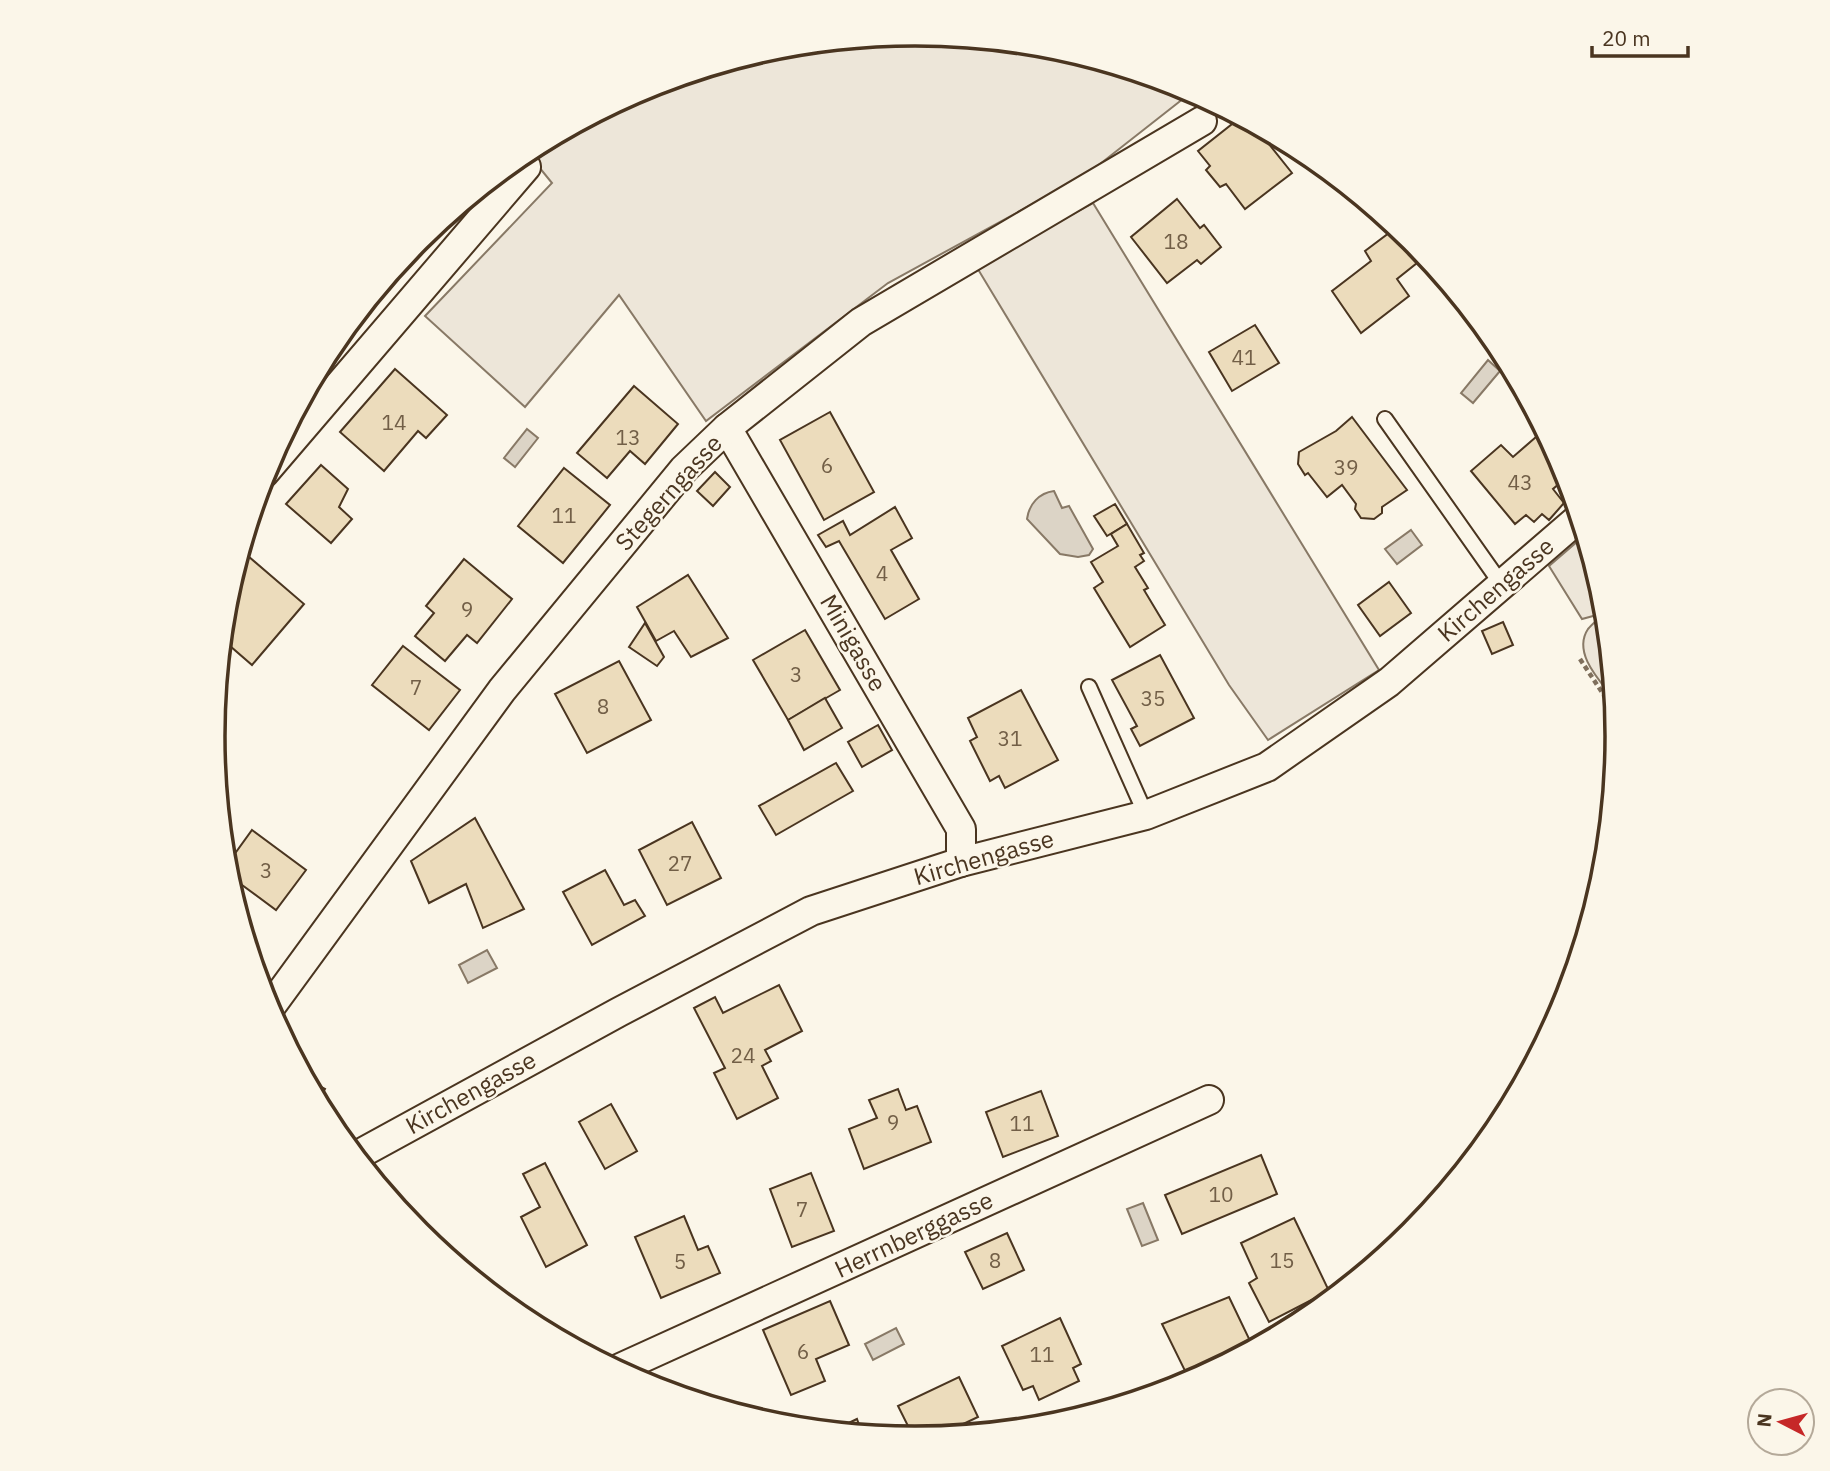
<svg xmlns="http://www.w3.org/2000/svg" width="1830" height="1471" font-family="'IBM Plex Sans',sans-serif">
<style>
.green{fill:#ede6d9;stroke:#887966;stroke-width:2}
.water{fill:#dcd4c6;stroke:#887966;stroke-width:2}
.building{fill:#ecdcbc;stroke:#4a3520;stroke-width:2}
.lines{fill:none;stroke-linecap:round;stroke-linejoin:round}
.lane-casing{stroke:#4a3520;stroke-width:18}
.street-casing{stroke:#4a3520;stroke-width:32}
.path{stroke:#7f6f5c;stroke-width:4.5;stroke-dasharray:5 3.5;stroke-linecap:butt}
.lane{stroke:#fbf6e9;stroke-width:14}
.street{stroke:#fbf6e9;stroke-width:28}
.labels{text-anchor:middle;stroke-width:5;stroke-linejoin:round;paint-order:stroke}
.number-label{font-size:21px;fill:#725f47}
.street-label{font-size:24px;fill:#4a3520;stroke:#fbf6e9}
.rim{fill:none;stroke:#4a3520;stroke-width:3.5}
</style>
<rect width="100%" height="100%" fill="#fbf6e9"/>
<g class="green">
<polygon points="915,33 1052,47 1184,87 1193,91 1086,175 888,283 706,421 619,295 525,407 425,316 552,183 526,151 647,87 778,47"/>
<polygon points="1093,203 1379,670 1268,740 1229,685 976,266"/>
<path d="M1585,535L1604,599L1614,699C1600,681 1572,653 1588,629C1593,623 1600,618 1604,613L1582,619L1549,566Z"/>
</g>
<g class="water">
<polygon points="1488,360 1500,371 1473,403 1461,393"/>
<polygon points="527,429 538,438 515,467 504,458"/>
<path d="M1054,491L1062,508L1069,506L1093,549L1089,555L1078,557L1060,554L1027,519C1029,504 1039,493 1054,491Z"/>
<polygon points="1411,530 1422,545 1397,564 1385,549"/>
<polygon points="487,950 497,968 468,983 459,965"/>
<polygon points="1143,1203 1158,1240 1142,1246 1127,1209"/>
<polygon points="896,1328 904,1344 873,1360 865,1344"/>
</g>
<g class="building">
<polygon points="1241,117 1253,124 1292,173 1245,209 1226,184 1220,187 1206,170 1210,166 1198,151"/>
<polygon points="1177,199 1200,228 1204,225 1221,247 1201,264 1197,260 1167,283 1131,237"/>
<polygon points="1397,227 1422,259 1397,279 1409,296 1361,333 1332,291 1371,261 1365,251"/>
<polygon points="1255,325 1279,363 1232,391 1209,352"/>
<polygon points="395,369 447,415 426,438 418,431 384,471 340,432"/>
<polygon points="634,386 678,424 645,464 630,451 607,478 577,453"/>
<polygon points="830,412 874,492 824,520 780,440"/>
<polygon points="1352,417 1407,490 1382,507 1382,513 1374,519 1361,518 1355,509 1356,504 1342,485 1327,497 1308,473 1305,475 1298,464 1299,452 1336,431"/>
<polygon points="1544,430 1567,477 1553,489 1564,503 1549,520 1542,514 1534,522 1526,515 1515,524 1471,471 1501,445 1513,457"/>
<polygon points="321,465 348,489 339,507 352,519 331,543 286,504"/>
<polygon points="564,468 610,505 563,563 518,526"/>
<polygon points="715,472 730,487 713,506 697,491"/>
<polygon points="1115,504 1127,524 1107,536 1094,516"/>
<polygon points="895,507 912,538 891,550 919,599 885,619 839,541 826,547 818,535 843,521 850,535"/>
<polygon points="1127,524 1144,553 1140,555 1144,561 1135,567 1148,588 1144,590 1165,625 1130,647 1094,588 1103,582 1091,562 1118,546 1111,534"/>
<polygon points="241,550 304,604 252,665 222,639 226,598"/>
<polygon points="464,559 512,599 477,643 467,635 445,661 415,636 434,613 426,606"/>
<polygon points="688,575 728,638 691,657 674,631 656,641 637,607"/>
<polygon points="1389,582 1411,613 1380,636 1358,605"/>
<polygon points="1503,622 1513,645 1492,654 1482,631"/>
<polygon points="645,623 664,657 657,666 629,647"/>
<polygon points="805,630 840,690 788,720 753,660"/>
<polygon points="403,646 460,690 429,730 372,685"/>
<polygon points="1160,655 1194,718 1140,746 1131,729 1137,726 1112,680"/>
<polygon points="619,661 651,720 587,753 555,694"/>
<polygon points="1021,690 1058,760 1005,788 999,776 990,781 970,741 977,737 968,718"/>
<polygon points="825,698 842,728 804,750 788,720"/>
<polygon points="878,725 892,750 862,767 848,742"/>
<polygon points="836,763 853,791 776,835 759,806"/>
<polygon points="475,818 524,909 483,928 466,884 429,903 411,861"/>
<polygon points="692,822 721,878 667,905 639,850"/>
<polygon points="252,830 306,870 276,910 227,874 226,866"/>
<polygon points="605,870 624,905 635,900 645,916 592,945 563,892"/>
<polygon points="779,985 802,1031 765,1050 771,1061 762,1066 778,1098 737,1119 714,1073 725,1068 694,1008 715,997 723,1013"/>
<polygon points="306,1079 325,1089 318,1102"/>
<polygon points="898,1089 906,1110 917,1106 931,1142 864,1169 849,1129 877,1118 869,1100"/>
<polygon points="1041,1091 1058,1136 1003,1157 986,1112"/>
<polygon points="611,1104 637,1151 605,1169 579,1122"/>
<polygon points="1261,1155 1277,1194 1182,1234 1165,1195"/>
<polygon points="545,1163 587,1245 546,1267 521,1217 540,1207 523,1174"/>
<polygon points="811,1173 834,1231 792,1247 770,1189"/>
<polygon points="684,1216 698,1250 708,1246 720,1273 661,1298 635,1237"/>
<polygon points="1294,1218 1329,1291 1269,1322 1249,1283 1257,1278 1241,1243"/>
<polygon points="1007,1233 1024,1270 983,1289 965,1252"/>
<polygon points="1229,1297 1253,1347 1190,1381 1162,1324"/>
<polygon points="830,1301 849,1345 816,1359 825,1381 791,1395 763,1330"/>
<polygon points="1060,1318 1081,1364 1073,1368 1079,1381 1039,1400 1033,1386 1023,1390 1002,1346"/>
<polygon points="959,1377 978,1417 940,1435 914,1438 898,1406"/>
<polygon points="857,1419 862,1433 834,1430"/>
</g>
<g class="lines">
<g class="lane-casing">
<g id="lane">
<polyline points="1385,419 1502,585"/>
<polyline points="1089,687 1146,815"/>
</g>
</g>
<g class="street-casing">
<g id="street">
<polyline points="727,428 961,829 961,862"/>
<polyline points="264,473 526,167"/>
<polyline points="269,1009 502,690 684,469 727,428 861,322 1202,121"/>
<polyline points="356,1156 619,1012 811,911 961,862 1146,815 1267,767 1389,682 1579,518"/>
<polyline points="618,1369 1209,1100"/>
</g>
</g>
<polyline class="path" points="1580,659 1615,712"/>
<use href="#lane" class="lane"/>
<use href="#street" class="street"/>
</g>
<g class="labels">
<g class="number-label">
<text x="1176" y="249">18</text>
<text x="1244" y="365">41</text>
<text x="394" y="430">14</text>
<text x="628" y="445">13</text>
<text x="827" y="473">6</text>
<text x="1346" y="475">39</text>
<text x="1520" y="490">43</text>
<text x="564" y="523">11</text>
<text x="882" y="581">4</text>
<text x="467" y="617">9</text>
<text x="796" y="682">3</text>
<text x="416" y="695">7</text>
<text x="1153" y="706">35</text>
<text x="603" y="714">8</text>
<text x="1010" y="746">31</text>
<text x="680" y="871">27</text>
<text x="266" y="878">3</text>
<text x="743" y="1063">24</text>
<text x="893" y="1130">9</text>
<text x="1022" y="1131">11</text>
<text x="1221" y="1202">10</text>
<text x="802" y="1217">7</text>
<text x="995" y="1268">8</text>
<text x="1282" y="1268">15</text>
<text x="680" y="1269">5</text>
<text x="803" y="1359">6</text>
<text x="1042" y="1362">11</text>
</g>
<g class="street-label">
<text transform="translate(669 493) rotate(-48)" y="8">Stegerngasse</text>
<text transform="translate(1496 590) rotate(-41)" y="8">Kirchengasse</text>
<text transform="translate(853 643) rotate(60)" y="8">Minigasse</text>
<text transform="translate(984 858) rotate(-16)" y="8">Kirchengasse</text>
<text transform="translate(471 1093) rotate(-29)" y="8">Kirchengasse</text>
<text transform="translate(914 1235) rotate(-25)" y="8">Herrnberggasse</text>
</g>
</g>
<path d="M0 0H1830V1471H0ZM225 736a690 690 0 1 1 1380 0a690 690 0 1 1-1380 0Z" fill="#fbf6e9" fill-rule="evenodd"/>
<path class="rim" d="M225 736a690 690 0 1 1 1380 0a690 690 0 1 1-1380 0Z"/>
<g transform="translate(1781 1422) rotate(276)"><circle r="33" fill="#fbf6e9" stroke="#b4a999" stroke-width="2"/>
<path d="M0-5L12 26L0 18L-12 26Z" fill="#c62828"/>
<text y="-10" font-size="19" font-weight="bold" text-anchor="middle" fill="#4a3520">N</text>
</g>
<path d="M1592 46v10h96v-10" fill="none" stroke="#4a3520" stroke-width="3.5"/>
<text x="1602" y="46" font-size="21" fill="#4a3520" stroke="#fbf6e9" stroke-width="5" paint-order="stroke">20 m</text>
</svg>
